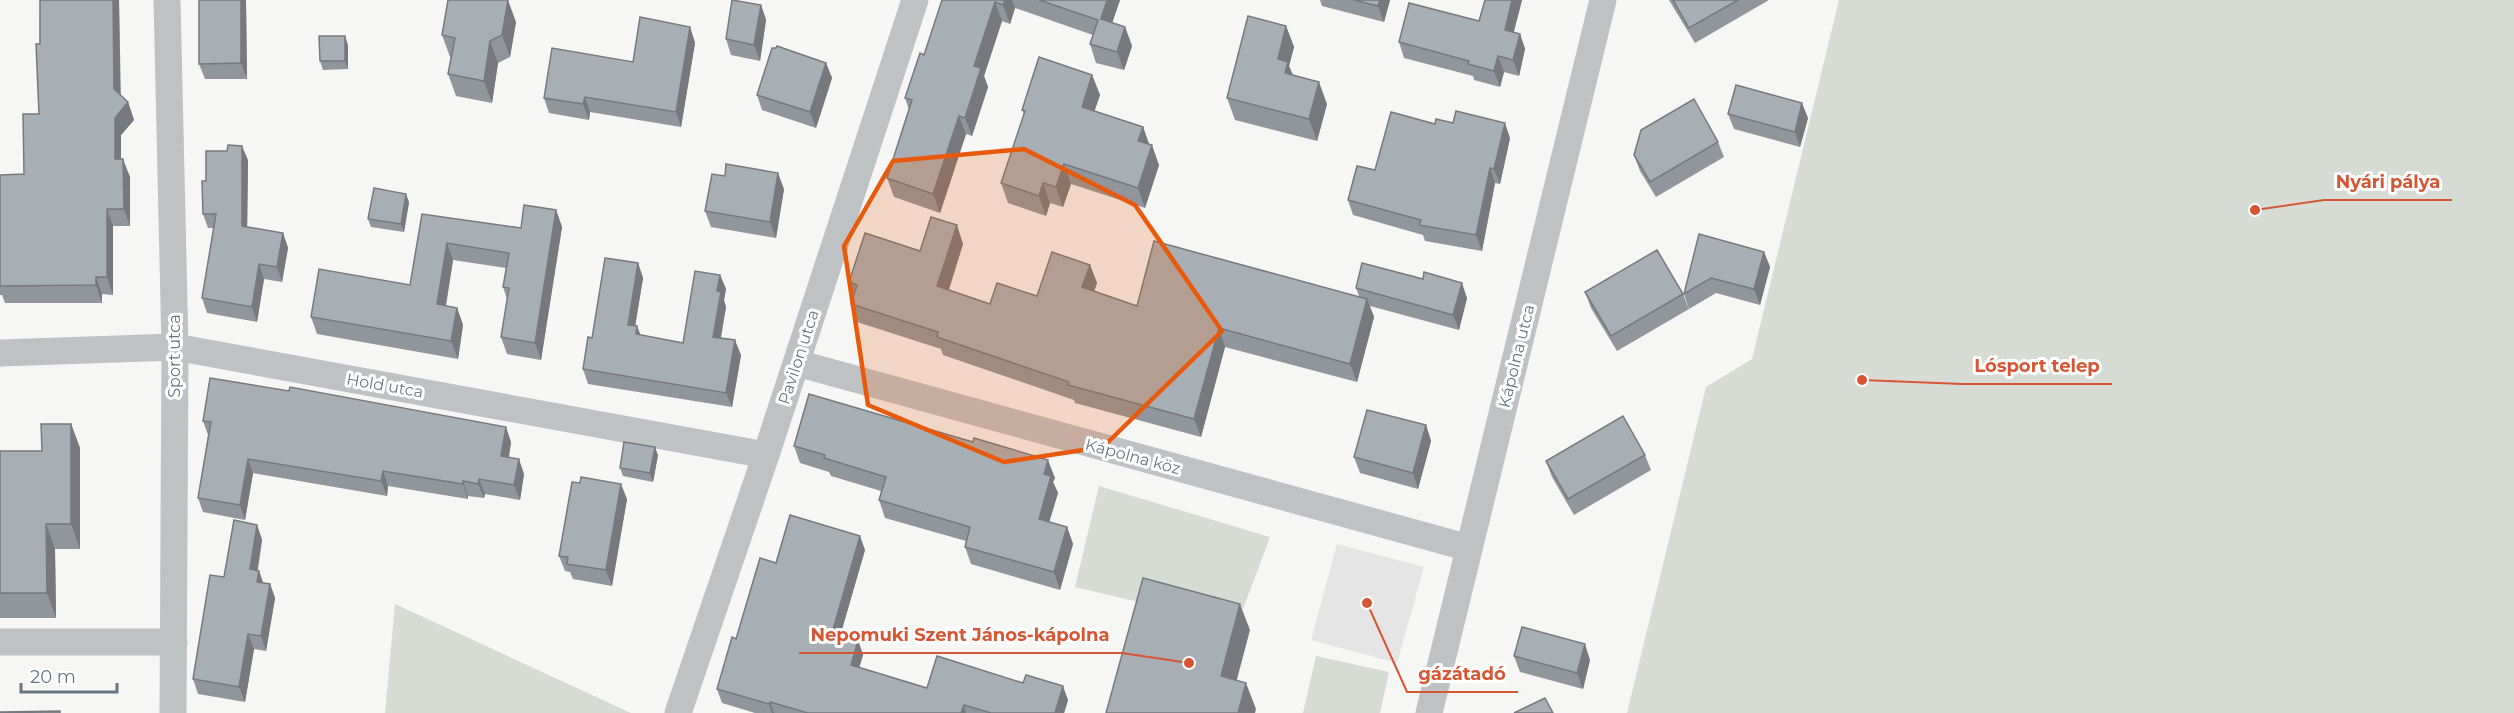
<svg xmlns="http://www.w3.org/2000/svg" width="2514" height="713" font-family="Montserrat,sans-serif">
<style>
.built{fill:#e4e5e4}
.green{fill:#d6dbd3}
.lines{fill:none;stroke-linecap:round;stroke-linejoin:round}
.street{stroke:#bec2c5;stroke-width:27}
.wall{fill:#90969b}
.shaded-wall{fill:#767a7e}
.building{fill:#a8afb4;stroke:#767a7e;stroke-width:1.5}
.marked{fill:#e8590c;fill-opacity:0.2;stroke:#e8590c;stroke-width:4.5;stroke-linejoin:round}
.labels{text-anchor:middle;stroke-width:6;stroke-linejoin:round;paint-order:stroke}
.street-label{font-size:16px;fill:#687782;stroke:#fff}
.leader{fill:none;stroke:#d65634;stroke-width:2}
.callout-dot{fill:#d65634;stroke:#fff;stroke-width:2}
.callout-label{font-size:18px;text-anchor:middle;font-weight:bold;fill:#d65634;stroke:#fff;stroke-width:6;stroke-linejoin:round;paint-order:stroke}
</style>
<rect width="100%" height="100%" fill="#f6f6f4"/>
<polygon class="built" points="1337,544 1424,567 1397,663 1311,640"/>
<g class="green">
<polygon points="1839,0 2514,0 2514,713 1627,713 1706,387 1752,359"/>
<polygon points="1099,486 1270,537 1243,609 1154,593 1139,602 1075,587"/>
<polygon points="395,604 631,713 385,713"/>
<polygon points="1316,656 1389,672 1380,713 1303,713"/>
</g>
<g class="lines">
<g class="street">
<polyline points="167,0 175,347 173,713"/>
<polyline points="0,353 175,347 766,455"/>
<polyline points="797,363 1469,548"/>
<polyline points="0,642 174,642"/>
<polyline points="678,713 766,455 915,0"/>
<polyline points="1429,713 1603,0"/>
</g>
</g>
<g class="wall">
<polygon points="40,0 119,0 120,95 128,102 134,120 121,135 121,159 130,177 130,226 113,226 113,295 102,294 102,303 5,303 2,295 0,295 0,175 24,174 39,114"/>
<polygon points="199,0 246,0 247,79 205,79 199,64"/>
<polygon points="942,0 1120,0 1112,23 1125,27 1132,46 1124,70 1096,63 1090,44 1093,35 1015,8 1010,24 1002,21 984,76 988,87 972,136 966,134 940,213 894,197 887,178 909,110 905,98 924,55"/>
<polygon points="1320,0 1390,0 1384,22 1322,6"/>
<polygon points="1522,0 1514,32 1520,34 1525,49 1519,76 1504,72 1500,87 1474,80 1473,76 1404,58 1399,42 1479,21"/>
<polygon points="1669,0 1769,0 1695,43"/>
<polygon points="761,5 766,20 760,61 731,55 726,39"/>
<polygon points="516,22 510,57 498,63 492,103 456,96 448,74 451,57 450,57 442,35"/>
<polygon points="1286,26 1294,47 1289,66 1293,75 1327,104 1317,141 1235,120 1227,98"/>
<polygon points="690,27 695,43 681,127 590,112 589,120 549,113 544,98 633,62"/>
<polygon points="348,45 348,69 323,70 320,61"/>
<polygon points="826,63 832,78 816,128 762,110 757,95"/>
<polygon points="1092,75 1100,95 1094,111 1143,127 1149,144 1159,165 1145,208 1071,184 1063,207 1050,203 1046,216 1008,203 1001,183 1024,114 1022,110"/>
<polygon points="1728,114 1808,118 1800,147 1734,129"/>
<polygon points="1435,124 1510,138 1500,184 1495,183 1482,251 1425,241 1423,235 1353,215 1348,200 1375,170"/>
<polygon points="1718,142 1724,157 1656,197 1640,171 1634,155"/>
<polygon points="248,160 247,227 283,233 288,248 282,282 264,279 257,322 207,313 202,298 214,228 208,228 203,214 206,181"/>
<polygon points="784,189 776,238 711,227 705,211"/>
<polygon points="409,202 404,232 371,227 368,219"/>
<polygon points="556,210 562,227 541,360 507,354 501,337 507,299 503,287 506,268 453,260 446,306 457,308 463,325 458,359 317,334 311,317 410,285 422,214 521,228"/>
<polygon points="1699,234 1764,252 1770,267 1760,305 1716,293 1689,309 1684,294"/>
<polygon points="963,244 949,290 990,304 1037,296 1090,265 1097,283 1094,291 1137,306 1359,296 1356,288 1467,298 1459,330 1370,306 1374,317 1357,382 1225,347 1201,437 1075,403 1074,400 943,355 941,349 857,322 851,304 854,295 849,282 920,251"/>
<polygon points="638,263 643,278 635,326 640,335 683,343 720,275 726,289 724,300 726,307 721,338 741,355 732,407 588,384 583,369 592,338"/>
<polygon points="1585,292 1683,294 1689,309 1617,351 1591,308"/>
<polygon points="203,421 511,442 509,458 524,474 520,500 485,494 484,498 468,496 468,499 388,486 387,496 253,473 245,520 203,512 198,498 208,435"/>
<polygon points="71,424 80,448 80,549 55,549 56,618 0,618 0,451 42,451"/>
<polygon points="1426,425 1431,441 1418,489 1360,473 1354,457"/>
<polygon points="794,446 1055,478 1053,482 1058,493 1049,522 1067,527 1073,544 1060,590 971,564 965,547 966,541 885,518 879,500 881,491 831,476 829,472 800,463"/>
<polygon points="658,455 653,482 623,476 620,468"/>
<polygon points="1645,455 1651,470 1574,515 1552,477 1546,461"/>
<polygon points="580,483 627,499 612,586 573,579 570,572 565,571 559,556"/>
<polygon points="257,525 262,540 258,570 259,571 263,583 270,584 275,598 266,651 254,649 245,702 198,694 193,679 224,577"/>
<polygon points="865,550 840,635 858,640 863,655 859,667 927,688 1068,700 1064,713 755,713 722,703 717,689 736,639 776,563"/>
<polygon points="1514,656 1590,660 1583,689 1520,672"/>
</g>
<g class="shaded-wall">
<polygon points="113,0 119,0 121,106 114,89"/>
<polygon points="241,0 246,0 247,79 241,63"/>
<polygon points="508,0 516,22 510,57 502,35"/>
<polygon points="1005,0 1012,0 1015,8 1010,24 1003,5"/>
<polygon points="1107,0 1120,0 1107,38 1101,19"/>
<polygon points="1380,0 1390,0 1384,22 1378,6"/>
<polygon points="1512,0 1522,0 1510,45 1505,30"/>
<polygon points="995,2 1002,21 984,76 988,87 972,136 965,118 974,66"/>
<polygon points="761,5 766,20 760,61 754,45"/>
<polygon points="1286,26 1294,47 1289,66 1296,84 1293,95 1278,59"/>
<polygon points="690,27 695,43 681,127 676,112"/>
<polygon points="1125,27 1132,46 1124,70 1117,52"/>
<polygon points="1520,34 1525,49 1519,76 1513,60"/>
<polygon points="345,36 348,45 348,69 345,61"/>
<polygon points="490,41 498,63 492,103 484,81"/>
<polygon points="1498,56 1504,72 1500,87 1494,71"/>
<polygon points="826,63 832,78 816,128 810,112"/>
<polygon points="1092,75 1100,95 1089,127 1082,107"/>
<polygon points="1319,82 1327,104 1317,141 1309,119"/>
<polygon points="585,97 590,112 589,120 583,104"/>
<polygon points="128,102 134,120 121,135 121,177 115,159 115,118"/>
<polygon points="1802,103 1808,118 1800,147 1795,132"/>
<polygon points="959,116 966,134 940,213 933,194"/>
<polygon points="1505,123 1510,138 1500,184 1494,169"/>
<polygon points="1143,127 1150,147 1138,141"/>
<polygon points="1152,145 1159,165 1145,208 1138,188"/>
<polygon points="242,146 248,160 247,241 242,226"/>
<polygon points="123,159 130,177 130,226 124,209"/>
<polygon points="1064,164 1071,184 1063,207 1056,187"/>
<polygon points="1490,168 1495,183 1482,251 1476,235"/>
<polygon points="778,173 784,189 776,238 770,222"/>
<polygon points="1043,183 1050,203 1046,216 1039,196"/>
<polygon points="406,194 409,202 404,232 401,224"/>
<polygon points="107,209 113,226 113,295 107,277"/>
<polygon points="556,210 562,227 541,360 535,343"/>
<polygon points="957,225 963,244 944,304 937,286"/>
<polygon points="283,233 288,248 282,282 277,267"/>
<polygon points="447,243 453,260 443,322 437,304"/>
<polygon points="1764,252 1770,267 1760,305 1754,289"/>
<polygon points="638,263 643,278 633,339 628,325"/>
<polygon points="259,264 264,279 257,322 252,307"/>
<polygon points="1090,265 1097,283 1089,306 1082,287"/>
<polygon points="720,275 726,289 724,300 726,307 718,351 713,337 717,291"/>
<polygon points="96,277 102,294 102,303 96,285"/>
<polygon points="1462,283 1467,298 1459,330 1453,315"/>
<polygon points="1367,299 1374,317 1357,382 1350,364"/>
<polygon points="457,308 463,325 458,359 451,341"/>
<polygon points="637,326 643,341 636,334"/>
<polygon points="1219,328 1225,347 1201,437 1194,419"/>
<polygon points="735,340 741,355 732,407 726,393"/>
<polygon points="71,424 80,448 80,549 71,524"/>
<polygon points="1426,425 1431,441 1418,489 1413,473"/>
<polygon points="506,427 511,442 506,471 501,456"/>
<polygon points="655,447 658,455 653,482 650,473"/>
<polygon points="248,459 253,473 245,520 240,505"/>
<polygon points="519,459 524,474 520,500 514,485"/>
<polygon points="1048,460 1055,478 1053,482 1058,493 1045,536 1039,519 1044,474"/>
<polygon points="383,471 388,486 387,496 381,481"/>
<polygon points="479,479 485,494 484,498 478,484"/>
<polygon points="463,481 468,496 468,499 463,484"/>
<polygon points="621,484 627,499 612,586 606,570"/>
<polygon points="46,524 55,549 56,618 47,593"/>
<polygon points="257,525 262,540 255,584 250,569"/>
<polygon points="1067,527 1073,544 1060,590 1054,572"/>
<polygon points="860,536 865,550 837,647 832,633"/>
<polygon points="259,571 264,585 257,582"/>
<polygon points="270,584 275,598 266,651 261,636"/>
<polygon points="1240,604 1250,630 1231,702 1221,676"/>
<polygon points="248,634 254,649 245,702 239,687"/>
<polygon points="858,640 863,655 856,679 851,665"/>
<polygon points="1585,644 1590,660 1583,689 1577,673"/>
<polygon points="1246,683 1256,709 1255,713 1238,713"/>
<polygon points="1063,686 1068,700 1064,713 1055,713"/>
<polygon points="770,702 774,713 772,713 769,704"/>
<polygon points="964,705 966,713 961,713"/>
</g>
<g class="building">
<polygon points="40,0 113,0 114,89 128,102 115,118 115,159 123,159 124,209 107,209 107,277 96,277 96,285 0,286 0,175 24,174 23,114 39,114 36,44 40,44"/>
<polygon points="199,0 241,0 241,63 199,64"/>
<polygon points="448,0 508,0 502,35 490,41 484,81 448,74 455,38 442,35"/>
<polygon points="732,0 761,5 754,45 726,39"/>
<polygon points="942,0 1005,0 1003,5 995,2 974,66 981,68 965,118 959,116 933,194 887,178 912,100 905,98 920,53 924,55"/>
<polygon points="1039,0 1107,0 1101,19 1125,27 1117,52 1090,44 1098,20"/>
<polygon points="1354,0 1380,0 1378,6"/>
<polygon points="1485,0 1512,0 1505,30 1520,34 1513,60 1498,56 1494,71 1468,64 1469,61 1399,42 1409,3 1479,21"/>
<polygon points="1673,0 1738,0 1689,28"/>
<polygon points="1248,16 1286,26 1278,59 1288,62 1285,73 1319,82 1309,119 1227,98"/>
<polygon points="640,17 690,27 676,112 585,97 583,104 544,98 552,48 633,62"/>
<polygon points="319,36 345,36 345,61 320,61"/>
<polygon points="777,46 826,63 810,112 757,95 772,48 776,48"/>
<polygon points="1039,57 1092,75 1082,107 1143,127 1138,141 1152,145 1138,188 1064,164 1056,187 1043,183 1039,196 1001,183 1025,111 1022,110"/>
<polygon points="1736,85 1802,103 1795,132 1728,114"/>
<polygon points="1694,99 1718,142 1650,182 1634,155 1641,130"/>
<polygon points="1456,111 1505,123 1494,169 1490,168 1476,235 1419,225 1421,220 1348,200 1357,166 1375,170 1391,112 1435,124 1436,119 1453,123"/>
<polygon points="228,145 242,146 242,226 283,233 277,267 259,264 252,307 202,298 216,214 203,214 202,181 206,181 206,151 227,151"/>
<polygon points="726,164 778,173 770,222 705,211 712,174 725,176"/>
<polygon points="374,188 406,194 401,224 368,219"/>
<polygon points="524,205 556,210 535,343 501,337 509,288 503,287 509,253 447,243 437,304 457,308 451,341 311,317 319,269 410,285 422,214 521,228"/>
<polygon points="931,217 957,225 937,286 990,304 997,283 1037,296 1052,252 1090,265 1082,287 1137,306 1154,241 1367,299 1350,364 1219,328 1194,419 1068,385 1069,382 937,337 938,332 851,304 857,285 849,282 865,233 920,251"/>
<polygon points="1699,234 1764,252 1754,289 1711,278 1684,294"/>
<polygon points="1657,250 1683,294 1611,336 1585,292"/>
<polygon points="605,258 638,263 628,325 637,326 636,334 683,343 695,271 720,275 717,291 721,292 713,337 735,340 726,393 583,369 588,337 592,338"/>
<polygon points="1362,263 1423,279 1424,272 1462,283 1453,315 1356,288"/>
<polygon points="210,378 289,391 290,387 506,427 501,456 519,459 514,485 479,479 478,484 463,481 463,484 383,471 381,481 248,459 240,505 198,498 211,422 203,421"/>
<polygon points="809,394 973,442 974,438 1048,460 1044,474 1051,476 1039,519 1067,527 1054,572 965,547 970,527 879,500 886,477 824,458 825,455 794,446"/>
<polygon points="1367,410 1426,425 1413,473 1354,457"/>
<polygon points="1623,416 1645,455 1568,499 1546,461"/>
<polygon points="41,424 71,424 71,524 46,524 47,593 0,593 0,451 42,451"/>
<polygon points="624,442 655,447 650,473 620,468"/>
<polygon points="581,477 621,484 606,570 567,564 568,557 559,556 572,482 580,483"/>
<polygon points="790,515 860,536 832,633 858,640 851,665 927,688 937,656 1023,683 1026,675 1063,686 1055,713 991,713 964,705 961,713 808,713 770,702 769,704 717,689 732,637 736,639 760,558 776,563"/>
<polygon points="234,520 257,525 250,569 259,571 257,582 270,584 261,636 248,634 239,687 193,679 210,575 224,577"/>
<polygon points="1143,578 1240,604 1221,676 1246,683 1238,713 1106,713"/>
<polygon points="1522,627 1585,644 1577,673 1514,656"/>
<polygon points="1545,698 1553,713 1514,713"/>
<polygon points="60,711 60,713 0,713 0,712"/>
</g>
<path class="marked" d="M1024,149L1135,205L1222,331L1103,447L1004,462L868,405L844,246L893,161Z"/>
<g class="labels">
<g class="street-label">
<text transform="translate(174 356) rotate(-90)" y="6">Sport utca</text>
<text transform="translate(1516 356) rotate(-76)" y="6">Kápolna utca</text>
<text transform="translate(798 357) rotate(-72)" y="6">Pavilon utca</text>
<text transform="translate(385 385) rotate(10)" y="6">Hold utca</text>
<text transform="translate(1133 456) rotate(15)" y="6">Kápolna köz</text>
</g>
</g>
<path class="leader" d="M2255 210L2324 200H2452M1862 380L1962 384H2112M1189 663L1122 653H799M1367 603L1407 692H1518"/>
<g class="callout-dot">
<circle cx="2255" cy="210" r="6"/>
<circle cx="1862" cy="380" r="6"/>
<circle cx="1189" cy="663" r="6"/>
<circle cx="1367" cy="603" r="6"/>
</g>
<g class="callout-label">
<text x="2388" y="188">Nyári pálya</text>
<text x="2037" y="372">Lósport telep</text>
<text x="960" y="641">Nepomuki Szent János-kápolna</text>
<text x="1462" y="680">gázátadó</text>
</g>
<path d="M21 683v9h96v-9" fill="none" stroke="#687782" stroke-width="3"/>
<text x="30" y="683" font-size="18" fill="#687782" stroke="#ffffff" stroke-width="4.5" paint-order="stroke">20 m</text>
</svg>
